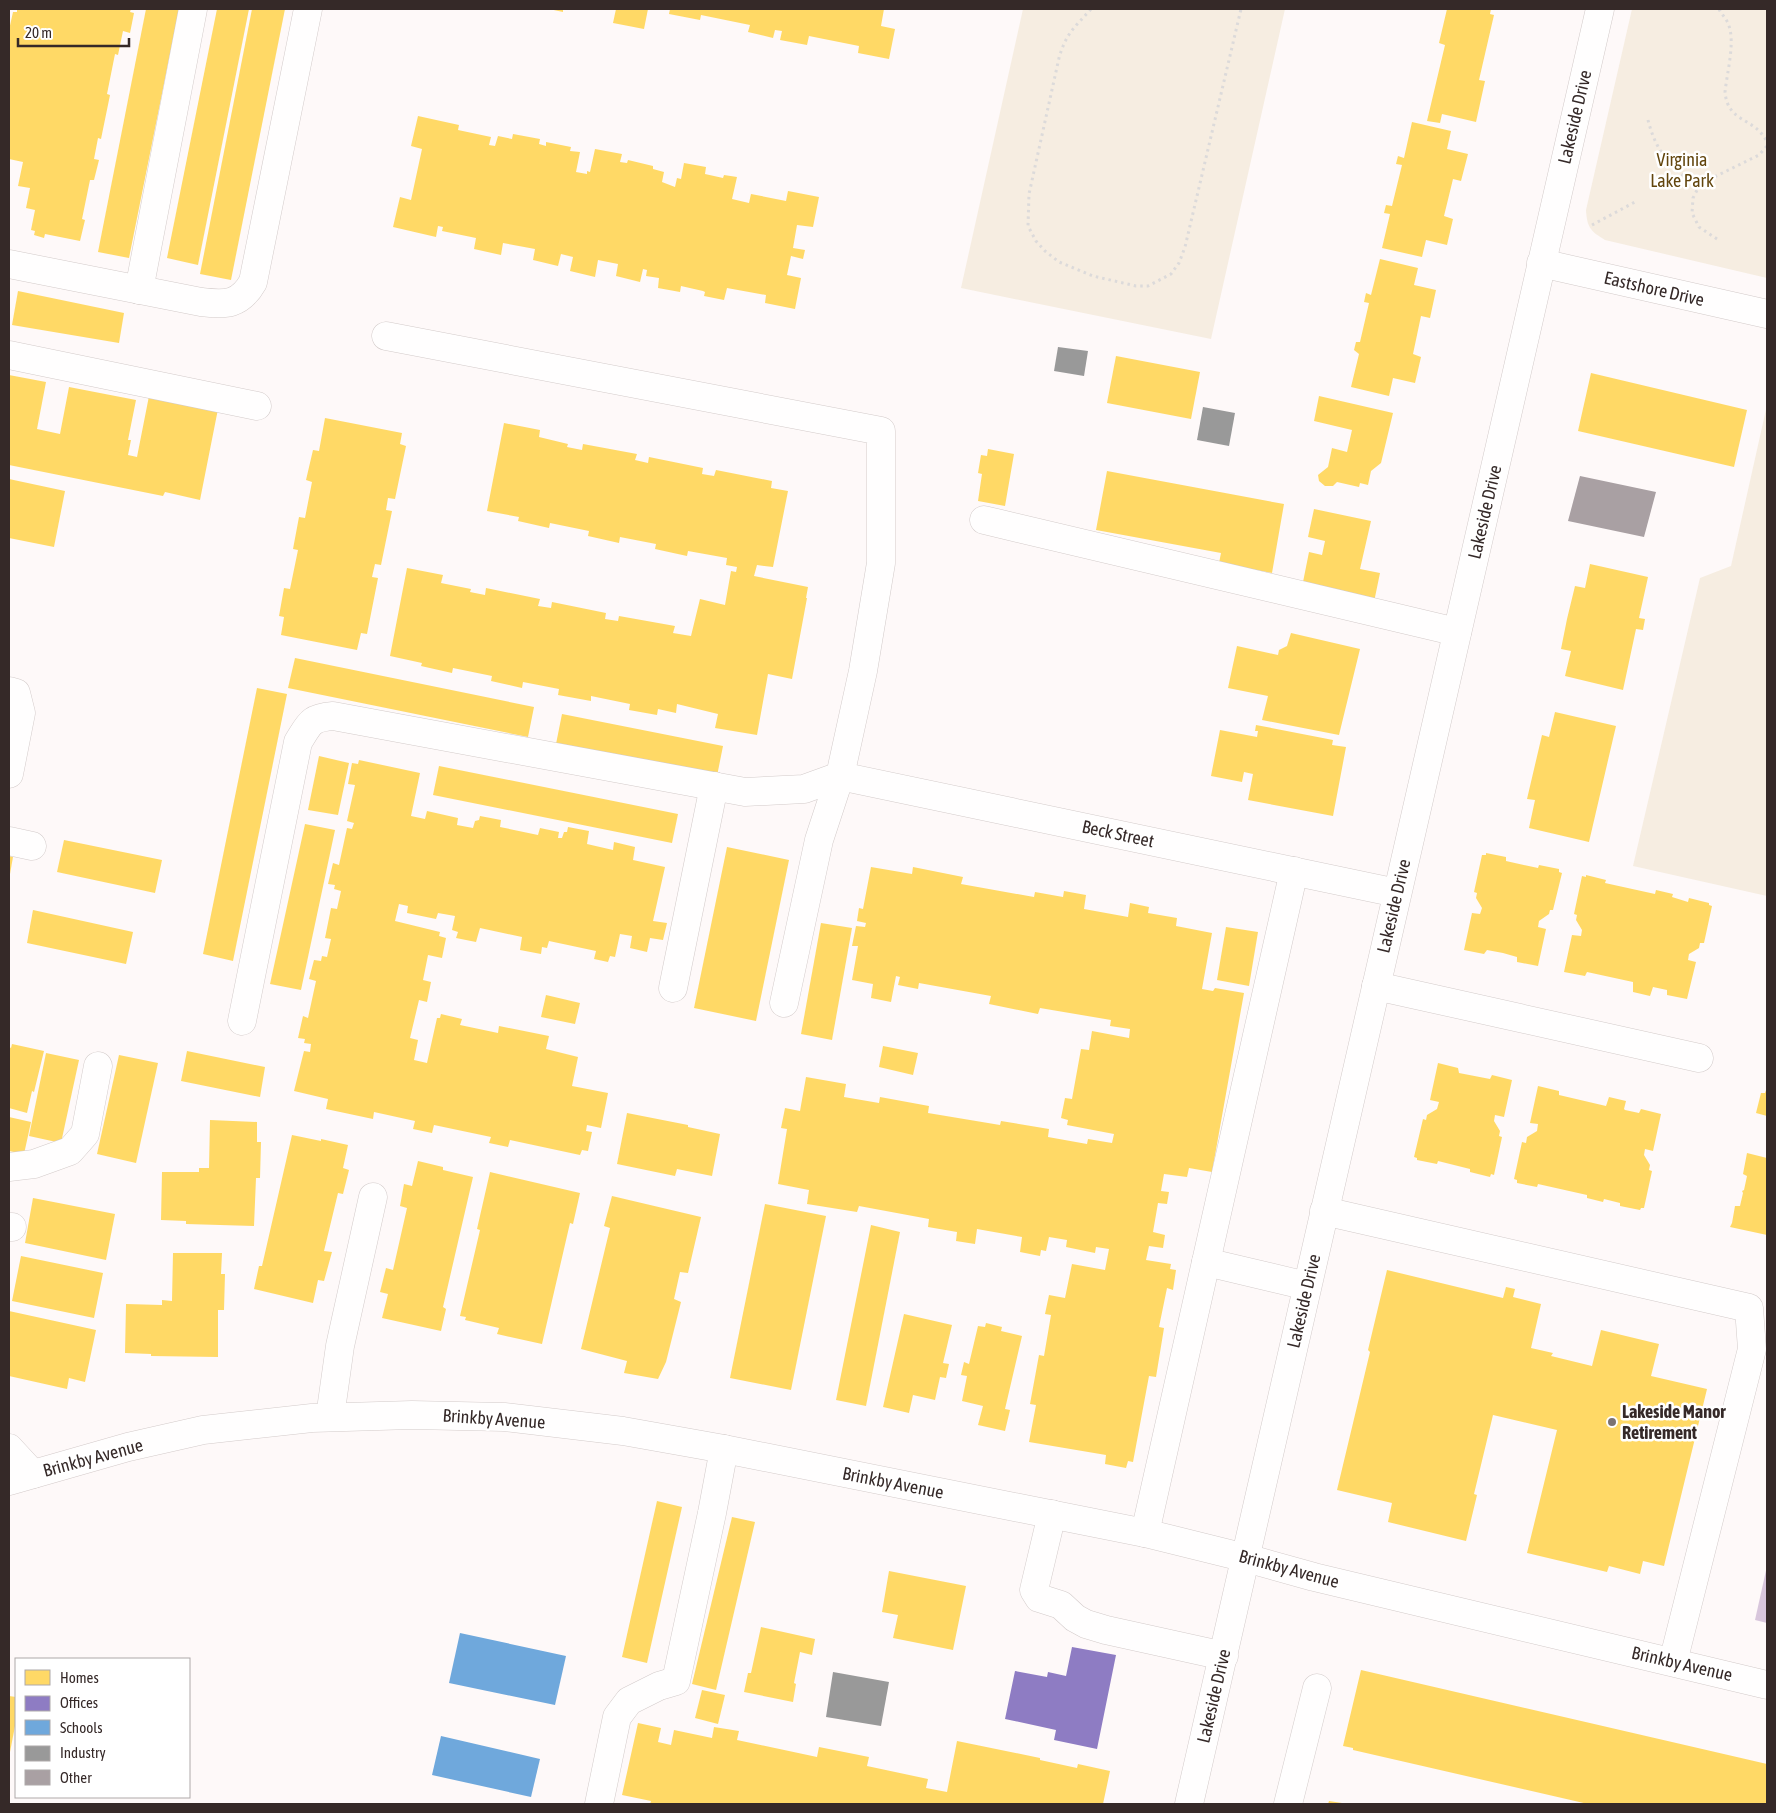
<svg xmlns="http://www.w3.org/2000/svg" width="1776" height="1813" font-family="'Asap Condensed',sans-serif">
<style>
.green{fill:#f6ede1}
.water{fill:#d8c6dc}
.homes{fill:#ffd966}
.offices{fill:#8e7cc3}
.schools{fill:#6fa8dc}
.industry{fill:#999}
.building{fill:#a9a0a3}
.lines{fill:none;stroke-linecap:round;stroke-linejoin:round}
.minor-casing{stroke:#d3cbca;stroke-width:29}
.path{stroke:#dcdada;stroke-width:3;stroke-dasharray:2.5 4;stroke-linecap:butt}
.minor{stroke:#fffefe;stroke-width:28}
.poi-dot{fill:#7b7271;stroke:#fff;stroke-width:2}
.labels{text-anchor:middle;stroke-width:5;stroke-linejoin:round;paint-order:stroke}
.street-label{font-size:18px;fill:#352928;stroke:#fff}
.park-label{font-size:18px;fill:#62450d;stroke:#fff}
.poi-label{font-size:18px;font-weight:bold;fill:#352928;stroke:#fff;text-anchor:start}
</style>
<rect width="100%" height="100%" fill="#fef9f9"/>
<g class="green">
<polygon points="1023,9 1285,9 1211,339 961,288"/>
<path d="M1632,9H1767V278L1605,240C1590,231 1587,227 1586,210Z"/>
<polygon points="1767,405 1767,896 1633,866 1700,578 1731,566"/>
</g>
<polygon class="water" points="1767,1566 1767,1623 1755,1620"/>
<g class="homes">
<polygon points="17,9 131,9 130,12 134,13 130,33 123,31 118,55 115,54 107,94 110,95 101,139 98,138 94,159 99,160 94,180 90,180 82,219 85,220 80,241 45,234 44,238 34,235 35,231 31,230 35,210 26,208 30,188 18,186 23,162 9,159 9,30 13,12 17,12"/>
<polygon points="146,9 179,9 129,258 98,252"/>
<polygon points="217,9 249,9 198,265 167,258"/>
<polygon points="252,9 285,9 231,280 200,274"/>
<polygon points="549,9 563,9 563,12"/>
<polygon points="616,9 648,9 644,29 613,23"/>
<polygon points="670,9 884,9 881,26 895,29 889,59 858,53 859,46 809,36 807,45 780,40 782,31 775,30 773,38 748,32 750,25 701,15 700,20 669,14"/>
<polygon points="1447,9 1491,9 1490,14 1494,15 1479,80 1485,81 1476,122 1442,114 1440,123 1427,121 1445,45 1439,43"/>
<polygon points="418,116 459,125 458,130 491,137 489,145 495,146 498,136 512,139 513,134 540,139 539,144 546,146 546,142 571,147 570,151 580,152 576,172 587,174 587,171 590,172 595,149 622,154 620,162 627,163 628,160 653,166 653,169 664,172 662,182 675,187 677,178 681,179 684,163 706,167 705,174 723,178 724,175 737,177 732,199 749,203 751,194 786,201 788,191 819,197 813,227 797,225 793,248 805,250 803,259 791,256 787,275 801,278 795,309 765,303 766,295 727,288 724,300 704,296 705,292 703,291 681,286 680,292 658,288 659,278 646,276 647,270 643,269 640,282 616,276 618,264 598,260 595,277 570,271 573,257 561,254 558,266 533,260 535,249 503,243 501,255 474,249 476,238 442,231 443,227 438,226 436,237 393,227 400,197 411,200 422,149 411,146"/>
<polygon points="1412,122 1451,131 1447,149 1468,154 1461,181 1453,179 1444,216 1453,219 1447,245 1426,240 1422,257 1382,248 1390,214 1384,213 1386,205 1392,206 1402,165 1396,164 1398,156 1404,158"/>
<polygon points="1380,259 1418,268 1414,285 1436,290 1430,318 1421,316 1413,354 1421,357 1415,383 1393,378 1389,396 1351,387 1359,354 1354,350 1356,342 1360,342 1369,303 1364,302 1366,293 1371,295"/>
<polygon points="18,291 124,313 119,343 12,325"/>
<polygon points="1116,356 1200,372 1191,419 1107,403"/>
<polygon points="1591,373 1747,410 1734,467 1578,431"/>
<polygon points="9,375 46,382 37,429 60,434 69,387 136,400 128,440 131,440 128,455 137,457 149,396 218,409 200,500 165,492 163,496 9,465"/>
<polygon points="1319,396 1393,413 1381,463 1371,471 1368,485 1360,483 1359,487 1337,482 1333,486 1325,486 1319,481 1318,475 1328,467 1332,448 1347,452 1352,430 1314,421"/>
<polygon points="325,418 402,433 400,444 406,446 395,499 388,498 386,510 392,511 381,565 375,564 372,577 378,578 367,634 361,633 357,650 281,635 284,617 279,616 284,588 290,589 298,550 293,549 299,517 305,518 312,482 306,480 313,450 319,451"/>
<polygon points="504,423 540,430 539,437 568,444 567,447 582,450 583,444 637,454 635,460 648,463 649,457 703,468 702,474 714,476 716,470 772,481 771,488 788,491 773,567 757,565 754,576 808,587 806,598 807,598 792,679 768,674 757,735 715,728 718,714 677,704 676,713 658,709 657,715 629,710 630,704 591,696 591,701 558,695 559,689 523,682 522,688 491,681 492,676 453,668 452,673 421,666 422,663 390,656 407,568 443,575 441,583 471,589 470,592 485,595 486,588 540,599 538,606 551,608 552,602 606,613 605,619 618,621 619,616 675,626 673,633 691,636 700,599 725,605 731,571 736,572 737,567 726,565 727,558 688,551 687,556 655,549 656,544 620,537 619,543 588,536 589,531 550,523 549,528 518,521 519,517 487,511"/>
<polygon points="988,449 1014,454 1005,506 978,501 982,474 978,473 981,455 987,456"/>
<polygon points="1107,471 1284,504 1272,573 1219,563 1221,553 1096,530"/>
<polygon points="9,479 65,491 54,547 9,538"/>
<polygon points="1314,509 1371,521 1360,569 1380,573 1374,602 1302,587 1309,552 1322,555 1325,541 1308,537"/>
<polygon points="1590,564 1648,577 1639,618 1645,619 1643,630 1636,629 1623,690 1565,676 1571,651 1561,649 1567,619 1575,586 1585,588"/>
<polygon points="1291,633 1360,649 1339,735 1262,720 1268,696 1228,688 1237,646 1278,655 1279,650 1287,646"/>
<polygon points="295,658 534,707 528,737 288,688"/>
<polygon points="257,688 287,694 233,961 203,954"/>
<polygon points="1555,712 1616,726 1589,842 1529,828 1535,800 1527,799 1542,735 1549,737"/>
<polygon points="562,714 723,746 717,776 556,744"/>
<polygon points="1256,725 1333,740 1332,745 1346,747 1333,816 1248,800 1253,774 1244,772 1242,782 1211,776 1220,730 1257,737 1258,731 1255,731"/>
<polygon points="319,756 349,763 338,815 308,810"/>
<polygon points="359,760 420,773 411,816 425,819 427,811 458,818 457,825 473,828 475,821 479,820 480,816 501,820 500,827 538,835 540,828 559,832 558,838 562,838 564,832 567,832 568,827 589,831 587,844 613,850 614,842 635,847 633,860 665,867 653,921 667,923 663,940 650,938 647,952 630,948 632,936 620,934 615,957 610,956 608,962 594,959 596,951 549,941 547,948 542,947 541,954 520,950 522,937 480,928 476,942 456,938 458,932 452,930 455,916 438,913 436,919 407,913 408,906 399,904 395,921 440,932 439,936 446,938 442,958 428,955 423,980 431,982 427,1002 419,1000 410,1038 418,1040 414,1060 427,1063 437,1018 440,1018 441,1014 462,1019 460,1025 498,1033 499,1026 549,1036 546,1049 578,1057 572,1086 608,1093 601,1128 587,1125 586,1131 592,1132 588,1151 582,1150 580,1155 510,1140 508,1147 489,1143 491,1137 434,1125 432,1133 413,1129 415,1121 374,1112 373,1119 326,1109 328,1099 294,1091 304,1051 310,1052 311,1044 304,1043 305,1039 298,1038 303,1016 308,1018 316,981 309,979 314,960 321,961 322,956 327,957 331,939 325,938 331,908 337,909 341,891 334,889 335,885 328,884 333,863 339,865 347,828 352,829 354,823 347,821 355,785 348,784 352,763 358,764"/>
<polygon points="439,766 678,814 672,843 433,795"/>
<polygon points="305,824 335,830 301,990 270,984"/>
<polygon points="64,840 162,860 155,893 57,872"/>
<polygon points="727,847 789,860 756,1021 694,1008"/>
<polygon points="1486,853 1506,857 1506,861 1538,868 1539,865 1559,869 1559,872 1562,873 1553,910 1550,910 1549,914 1539,921 1538,927 1546,929 1538,966 1517,962 1517,957 1503,953 1487,950 1484,954 1464,950 1472,913 1480,914 1482,908 1476,898 1477,893 1474,892 1482,855 1486,855"/>
<polygon points="9,856 13,857 10,874 9,874"/>
<polygon points="871,867 912,874 913,867 963,877 961,884 1034,897 1035,892 1063,897 1064,891 1086,895 1084,909 1128,917 1130,903 1149,907 1148,913 1177,918 1176,926 1212,933 1202,989 1213,991 1215,988 1244,993 1212,1172 1189,1168 1187,1177 1164,1174 1161,1191 1169,1192 1167,1204 1158,1203 1153,1232 1165,1235 1163,1248 1149,1246 1146,1260 1171,1264 1170,1269 1176,1270 1173,1290 1167,1288 1159,1327 1164,1328 1156,1377 1149,1376 1133,1462 1128,1461 1126,1468 1105,1464 1106,1455 1029,1442 1036,1405 1030,1404 1039,1355 1044,1356 1051,1315 1045,1314 1049,1295 1065,1298 1072,1264 1105,1270 1109,1249 1096,1247 1095,1253 1066,1247 1067,1240 1049,1237 1046,1251 1041,1250 1040,1256 1020,1252 1022,1237 977,1229 975,1244 956,1241 957,1232 928,1227 929,1219 859,1206 857,1212 807,1204 809,1190 778,1184 787,1129 781,1128 785,1108 800,1111 806,1077 846,1084 844,1097 879,1103 880,1097 929,1106 928,1113 1000,1125 1001,1121 1049,1129 1048,1137 1087,1144 1088,1139 1112,1143 1114,1134 1067,1125 1068,1120 1061,1118 1065,1098 1072,1099 1081,1049 1089,1050 1092,1031 1129,1038 1130,1029 1110,1026 1111,1020 1040,1008 1038,1014 989,1004 991,996 919,983 918,989 898,985 900,977 896,976 891,1002 871,998 873,984 852,980 858,946 852,946 856,926 865,927 866,923 857,921 859,908 863,909"/>
<polygon points="1586,875 1606,880 1605,883 1655,894 1656,890 1673,894 1672,897 1688,902 1689,898 1709,903 1709,905 1712,906 1704,943 1700,943 1699,948 1689,954 1688,960 1696,962 1687,999 1667,995 1667,990 1653,987 1650,996 1633,992 1633,982 1587,972 1585,976 1564,972 1572,935 1581,936 1582,930 1576,920 1577,915 1574,914 1582,876 1586,877"/>
<polygon points="33,910 133,932 126,964 27,943"/>
<polygon points="821,923 852,928 832,1040 801,1034"/>
<polygon points="1226,927 1258,932 1249,986 1217,980"/>
<polygon points="546,995 580,1003 575,1024 541,1017"/>
<polygon points="12,1044 44,1051 34,1092 32,1091 27,1113 9,1108 9,1047 11,1048"/>
<polygon points="883,1046 918,1053 913,1075 879,1067"/>
<polygon points="187,1051 265,1067 260,1097 181,1081"/>
<polygon points="46,1053 79,1060 61,1143 29,1136"/>
<polygon points="119,1055 158,1063 136,1163 97,1154"/>
<polygon points="1438,1063 1458,1068 1459,1073 1490,1079 1492,1075 1512,1080 1504,1117 1495,1115 1494,1121 1500,1131 1499,1136 1502,1137 1494,1175 1491,1174 1490,1177 1470,1172 1470,1169 1438,1161 1437,1164 1417,1160 1417,1158 1414,1157 1423,1119 1426,1120 1427,1115 1437,1109 1439,1102 1430,1100"/>
<polygon points="1538,1086 1559,1091 1559,1095 1606,1106 1609,1097 1626,1101 1624,1109 1625,1110 1639,1113 1641,1109 1661,1114 1653,1151 1645,1149 1644,1155 1650,1165 1649,1170 1652,1171 1644,1208 1641,1208 1640,1210 1620,1206 1620,1203 1604,1199 1603,1202 1587,1198 1587,1195 1538,1184 1537,1187 1517,1183 1517,1180 1514,1179 1522,1142 1526,1143 1527,1137 1537,1131 1538,1124 1530,1123"/>
<polygon points="1767,1087 1767,1116 1756,1113 1761,1093 1765,1093"/>
<polygon points="627,1113 688,1125 688,1127 720,1134 712,1176 677,1169 675,1176 617,1164"/>
<polygon points="9,1117 31,1122 24,1154 9,1151"/>
<polygon points="210,1120 257,1122 257,1142 261,1142 260,1178 256,1178 254,1226 186,1224 186,1221 161,1220 162,1172 199,1172 199,1168 209,1168"/>
<polygon points="292,1135 321,1141 321,1139 348,1145 343,1168 349,1170 343,1194 338,1193 324,1251 332,1252 324,1281 318,1280 313,1303 254,1289 259,1266 262,1266"/>
<polygon points="1747,1153 1767,1158 1767,1235 1730,1227 1732,1223 1735,1206 1740,1206 1743,1193 1742,1191 1744,1190 1747,1176 1743,1174"/>
<polygon points="418,1161 443,1167 443,1170 473,1177 443,1307 446,1309 441,1331 382,1318 388,1294 380,1292 386,1268 393,1270 407,1208 400,1206 404,1184 412,1186"/>
<polygon points="490,1172 580,1193 573,1224 570,1223 542,1344 497,1334 499,1328 465,1320 466,1317 460,1316 480,1230 477,1229"/>
<polygon points="612,1196 701,1217 688,1273 680,1272 674,1299 681,1302 666,1362 658,1379 624,1373 627,1361 581,1349 610,1228 604,1226"/>
<polygon points="33,1198 115,1214 106,1260 25,1243"/>
<polygon points="765,1204 826,1216 791,1390 730,1378"/>
<polygon points="871,1225 900,1232 866,1406 836,1400"/>
<polygon points="173,1253 222,1253 221,1274 225,1274 224,1310 218,1310 218,1357 151,1356 151,1354 125,1353 126,1304 162,1305 162,1300 172,1301"/>
<polygon points="21,1256 103,1273 94,1318 12,1301"/>
<polygon points="1387,1270 1503,1298 1506,1287 1515,1289 1513,1297 1541,1304 1531,1348 1553,1353 1551,1356 1592,1366 1601,1330 1659,1344 1651,1376 1707,1389 1664,1566 1643,1561 1640,1574 1609,1566 1607,1572 1527,1553 1557,1430 1493,1415 1474,1494 1477,1495 1466,1541 1388,1522 1392,1503 1337,1490 1370,1352 1368,1350"/>
<polygon points="9,1311 96,1330 85,1382 69,1378 67,1389 9,1376"/>
<polygon points="904,1314 952,1325 943,1363 949,1364 946,1378 940,1377 935,1400 913,1395 909,1413 883,1407"/>
<polygon points="986,1323 1002,1327 1001,1331 1022,1336 1005,1409 1010,1410 1005,1431 978,1425 983,1406 962,1401 967,1376 961,1375 964,1362 969,1364 978,1326 985,1327"/>
<polygon points="657,1501 682,1507 647,1663 622,1657"/>
<polygon points="732,1517 755,1522 716,1690 692,1684"/>
<polygon points="889,1571 966,1586 953,1650 893,1638 898,1615 882,1612"/>
<polygon points="761,1627 815,1639 812,1655 800,1652 794,1683 796,1684 793,1702 744,1692 748,1673 751,1673"/>
<polygon points="1361,1670 1767,1764 1767,1804 1588,1804 1353,1750 1353,1748 1343,1746"/>
<polygon points="702,1690 725,1695 718,1724 695,1718"/>
<polygon points="9,1696 16,1697 16,1721 10,1752"/>
<polygon points="638,1723 661,1728 658,1742 671,1745 674,1730 712,1738 714,1727 739,1731 737,1740 817,1757 819,1747 869,1757 867,1766 928,1779 926,1788 947,1792 957,1741 1040,1758 1040,1760 1077,1768 1078,1764 1110,1771 1103,1804 650,1804 651,1801 622,1795"/>
<polygon points="1329,1801 1342,1803 1342,1804 1328,1804"/>
</g>
<polygon class="offices" points="1072,1647 1116,1655 1097,1749 1054,1740 1056,1730 1005,1719 1015,1671 1047,1677 1048,1672 1066,1676"/>
<g class="schools">
<polygon points="460,1633 566,1656 555,1705 449,1683"/>
<polygon points="441,1736 540,1759 531,1797 432,1775"/>
</g>
<g class="industry">
<polygon points="1058,347 1088,351 1084,376 1054,371"/>
<polygon points="1203,407 1235,413 1229,446 1197,440"/>
<polygon points="833,1672 889,1682 881,1726 826,1717"/>
</g>
<polygon class="building" points="1580,476 1656,492 1644,537 1568,521"/>
<g class="lines">
<g class="minor-casing">
<g id="minor">
<polyline points="1541,263 1767,314"/>
<path d="M9,264L201,302C226,305 240,305 253,282L308,9"/>
<polyline points="139,290 193,9"/>
<polyline points="386,336 881,431 881,563 863,671 840,776 819,840 784,1003"/>
<polyline points="9,355 257,406"/>
<polyline points="984,520 1457,632"/>
<polyline points="9,691 16,693 21,713 9,774"/>
<polyline points="840,776 1397,893"/>
<polyline points="9,841 32,846"/>
<polyline points="1376,986 1699,1058"/>
<polyline points="673,988 714,786"/>
<path d="M242,1021L298,742C310,723 310,718 333,716L745,792L804,789L840,776"/>
<polyline points="9,1167 34,1164 70,1151 85,1134 98,1066"/>
<polyline points="1324,1211 1749,1308 1752,1349 1673,1662"/>
<polyline points="9,1227 12,1227"/>
<polyline points="1206,1262 1307,1286"/>
<polyline points="330,1417 340,1346 373,1197"/>
<polyline points="9,1448 33,1474"/>
<polyline points="9,1481 128,1447 203,1430 312,1418 412,1415 504,1417 623,1431 724,1449 1145,1533 1246,1558 1314,1577 1767,1685"/>
<polyline points="1052,1514 1034,1590 1039,1598 1061,1605 1075,1618 1086,1624 1106,1630 1224,1656"/>
<polyline points="1145,1533 1294,871"/>
<polyline points="599,1804 617,1717 629,1701 659,1686 676,1681 712,1513 724,1449"/>
<polyline points="1189,1804 1600,9"/>
<polyline points="1288,1804 1317,1688"/>
</g>
</g>
<g class="path">
<path d="M1091,9C1075,27 1066,33 1059,58L1029,194L1028,226L1036,241L1045,251L1059,262L1093,276L1136,286H1148L1171,274L1179,263L1185,247L1241,9"/>
<path d="M1719,9C1722,15 1727,19 1729,26C1735,43 1727,73 1725,92C1728,124 1754,116 1767,142"/>
<path d="M1648,120C1655,148 1671,174 1700,184"/>
<polyline points="1592,225 1635,202"/>
<polyline points="1717,239 1699,227 1692,213 1693,198 1700,184 1759,155 1767,146"/>
</g>
<use href="#minor" class="minor"/>
</g>
<circle class="poi-dot" cx="1612" cy="1422" r="5"/>
<g class="labels">
<g class="street-label">
<text transform="translate(1575 117) rotate(-77)" y="6">Lakeside Drive</text>
<text transform="translate(1654 289) rotate(13)" y="6">Eastshore Drive</text>
<text transform="translate(1485 512) rotate(-77)" y="6">Lakeside Drive</text>
<text transform="translate(1118 834) rotate(12)" y="6">Beck Street</text>
<text transform="translate(1394 906) rotate(-77)" y="6">Lakeside Drive</text>
<text transform="translate(1304 1301) rotate(-77)" y="6">Lakeside Drive</text>
<text transform="translate(494 1419) rotate(4)" y="6">Brinkby Avenue</text>
<text transform="translate(93 1458) rotate(-15)" y="6">Brinkby Avenue</text>
<text transform="translate(893 1483) rotate(11)" y="6">Brinkby Avenue</text>
<text transform="translate(1289 1569) rotate(15)" y="6">Brinkby Avenue</text>
<text transform="translate(1682 1664) rotate(13)" y="6">Brinkby Avenue</text>
<text transform="translate(1214 1696) rotate(-77)" y="6">Lakeside Drive</text>
</g>
<g class="park-label">
<text x="1682" y="166">Virginia<tspan x="1682" dy="21">Lake Park</tspan></text>
</g>
<g class="poi-label">
<text x="1622" y="1418">Lakeside Manor<tspan x="1622" dy="21">Retirement</tspan></text>
</g>
</g>
<rect width="1776" height="1813" fill="none" stroke="#352928" stroke-width="20"/>
<rect x="15" y="1658" width="175" height="140" fill="#ffffff" stroke="#aea9a9"/>
<rect x="25" y="1670" width="25" height="15" fill="#ffd966" stroke="#aea9a9"/>
<text x="60" y="1683" font-size="15" fill="#352928">Homes</text>
<rect x="25" y="1696" width="25" height="15" fill="#8e7cc3" stroke="#aea9a9"/>
<text x="60" y="1708" font-size="15" fill="#352928">Offices</text>
<rect x="25" y="1720" width="25" height="15" fill="#6fa8dc" stroke="#aea9a9"/>
<text x="60" y="1733" font-size="15" fill="#352928">Schools</text>
<rect x="25" y="1746" width="25" height="15" fill="#999999" stroke="#aea9a9"/>
<text x="60" y="1758" font-size="15" fill="#352928">Industry</text>
<rect x="25" y="1770" width="25" height="15" fill="#a9a0a3" stroke="#aea9a9"/>
<text x="60" y="1783" font-size="15" fill="#352928">Other</text>
<path d="M18 38v8h111v-8" fill="none" stroke="#352928" stroke-width="2.5"/>
<text x="25" y="38" font-size="15" fill="#352928" stroke="#ffffff" stroke-width="4" paint-order="stroke">20 m</text>
</svg>
